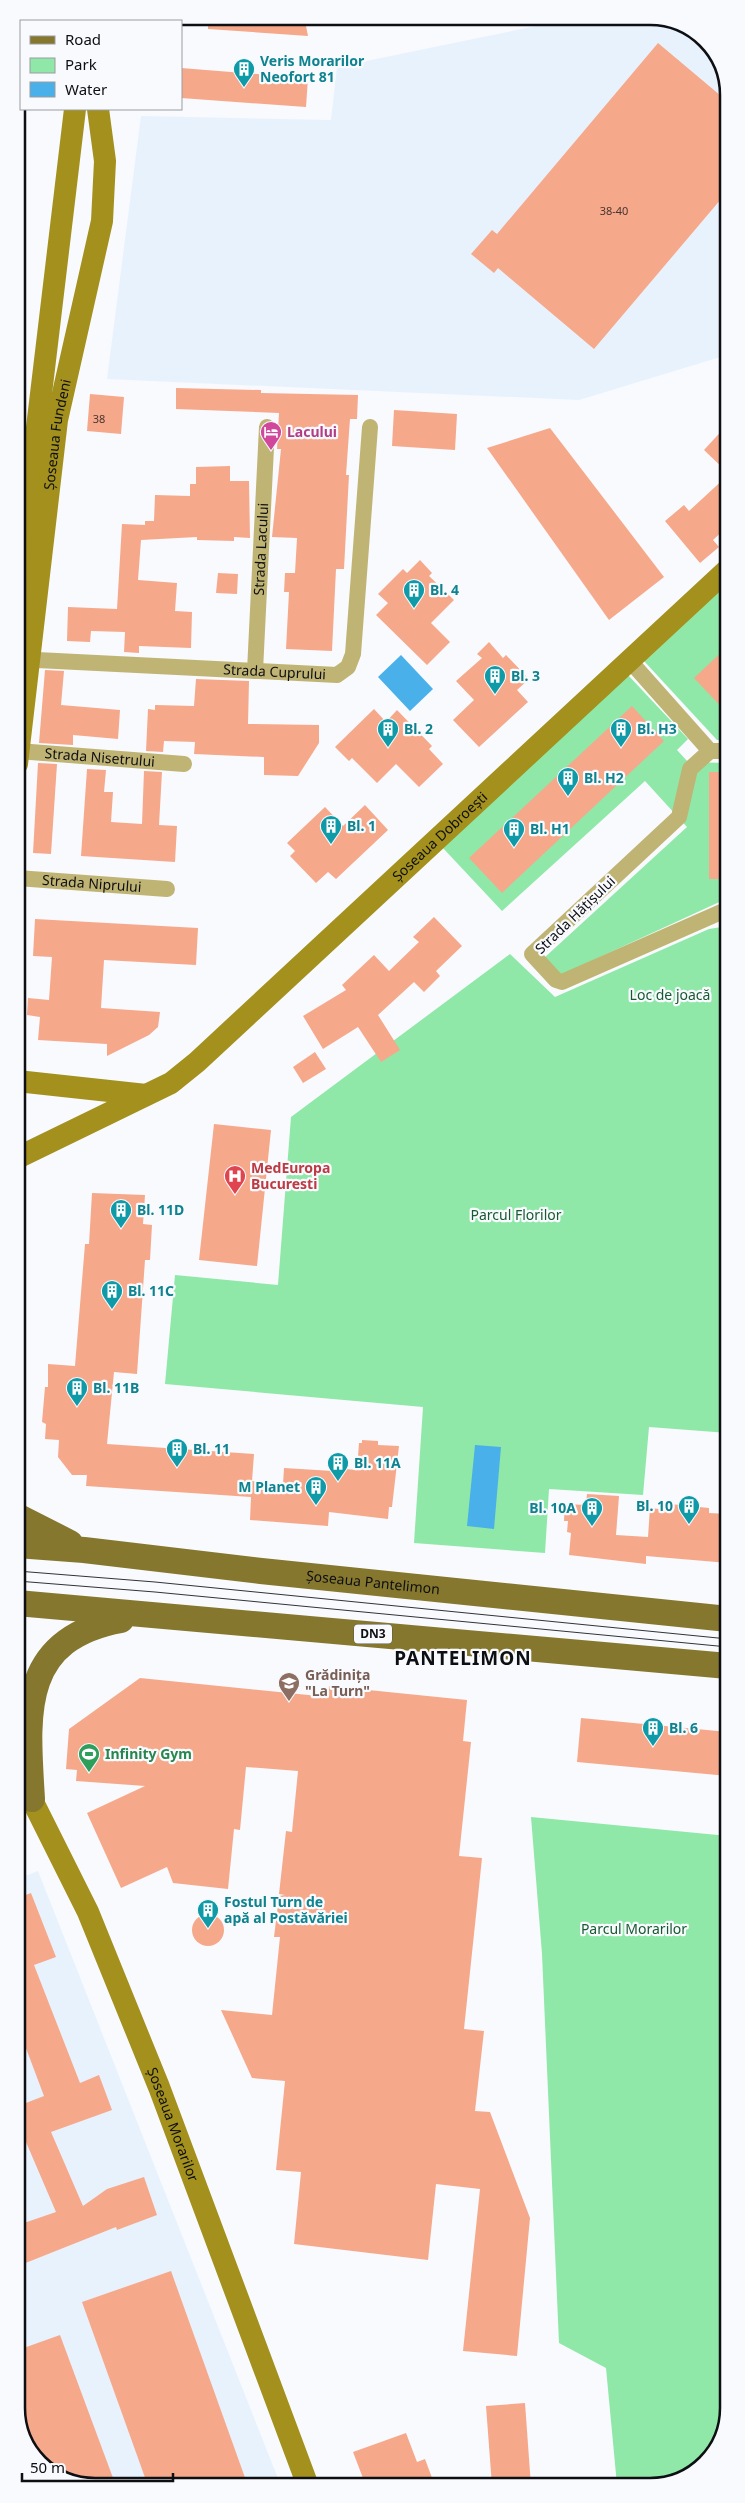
<svg xmlns="http://www.w3.org/2000/svg" width="745" height="2503" font-family="'Noto Sans',sans-serif">
<style>
.built{fill:#e8f2fd}
.green{fill:#8fe8a8}
.water{fill:#49b0ea}
.building{fill:#f6a88b}
.lines{fill:none;stroke-linecap:round;stroke-linejoin:round}
.street{stroke:#c0b474;stroke-width:16}
.secondary{stroke:#a4901d;stroke-width:22}
.primary{stroke:#86772e;stroke-width:26}
.tram{stroke:#313336;stroke-width:1}
.labels{text-anchor:middle;stroke-width:4.5;stroke-linejoin:round;paint-order:stroke}
.number-label{font-size:11px;fill:#473530}
.shield{fill:#f8fafe;stroke:#545659;stroke-width:1}
.shield-label{font-size:12px;font-weight:bold;fill:#0d0f12}
.culture-label{font-size:14px;font-weight:bold;fill:#0d838f;stroke:#f8fafe;text-anchor:start}
.hotel-label{font-size:14px;font-weight:bold;fill:#b23c85;stroke:#f8fafe;text-anchor:start}
.street-label{font-size:14px;fill:#0d0f12;stroke:#f8fafe}
.park-label{font-size:14px;fill:#175930;stroke:#f8fafe}
.health-label{font-size:14px;font-weight:bold;fill:#be3a42;stroke:#f8fafe;text-anchor:start}
.education-label{font-size:14px;font-weight:bold;fill:#785e54;stroke:#f8fafe;text-anchor:start}
.leisure-label{font-size:14px;font-weight:bold;fill:#27864d;stroke:#f8fafe;text-anchor:start}
.district-label{font-size:19px;font-weight:bold;letter-spacing:1px;fill:#0d0f12;stroke:#f8fafe}
.rim{fill:none;stroke:#0d0f12;stroke-width:2.5}
</style>
<rect width="100%" height="100%" fill="#f8fafe"/>
<g class="built">
<polygon points="580,17 660,17 702,36 727,79 727,355 579,400 107,379 141,116 331,120 337,67"/>
<polygon points="38,1871 281,2486 89,2487 43,2468 18,2424 17,1879"/>
</g>
<g class="green">
<polygon points="728,582 728,740 717,740 644,661"/>
<polygon points="627,674 688,739 677,750 688,762 728,763 728,898 561,975 544,958 687,827 645,781 502,911 442,847"/>
<polygon points="728,926 728,1433 649,1427 643,1495 549,1489 545,1553 414,1543 423,1407 165,1384 175,1275 278,1285 291,1117 510,954 555,997 709,929"/>
<polygon points="531,1817 728,1836 729,2409 710,2460 666,2485 617,2485 606,2368 559,2343 542,1954"/>
</g>
<g class="water">
<polygon points="401,655 433,689 410,711 378,677"/>
<polygon points="475,1445 501,1447 494,1529 467,1526"/>
</g>
<g class="building">
<polygon points="208,16 304,16 308,36 208,29"/>
<polygon points="658,43 727,101 727,192 594,349 498,268 494,273 471,254 492,230 497,234"/>
<polygon points="181,68 308,78 306,107 181,98"/>
<polygon points="176,388 261,390 261,393 358,395 357,419 350,419 346,475 349,475 344,569 336,569 332,651 286,649 289,592 284,592 285,573 295,573 297,538 272,537 281,449 277,449 279,413 176,409"/>
<polygon points="90,394 124,397 121,434 87,431"/>
<polygon points="394,410 457,414 455,450 392,446"/>
<polygon points="727,425 727,472 704,450"/>
<polygon points="550,428 664,577 609,620 487,448"/>
<polygon points="230,466 230,481 249,481 250,538 234,537 234,541 197,540 197,537 141,540 138,580 177,583 175,611 192,612 191,648 139,646 139,653 124,652 125,632 91,631 90,642 67,641 68,607 117,609 122,524 145,525 145,521 154,521 155,495 190,496 190,484 196,484 196,467"/>
<polygon points="727,476 727,527 713,540 719,547 700,563 665,521 684,505 689,511"/>
<polygon points="420,560 432,573 429,576 454,600 431,623 450,642 427,665 376,615 388,603 378,594 403,569 407,573"/>
<polygon points="218,573 238,574 237,594 216,593"/>
<polygon points="489,642 503,658 506,655 529,679 517,690 528,702 479,747 453,720 474,700 456,681 482,658 477,654"/>
<polygon points="728,646 728,714 694,678"/>
<polygon points="45,670 64,671 61,705 120,710 118,739 73,735 73,745 39,743"/>
<polygon points="196,679 249,681 248,724 319,725 319,743 298,776 264,775 264,757 194,754 195,742 164,741 163,752 146,751 148,709 155,710 155,705 194,706"/>
<polygon points="632,706 664,741 502,893 469,858"/>
<polygon points="374,709 386,722 397,710 432,746 429,749 443,764 419,787 396,764 377,783 352,758 349,761 335,747"/>
<polygon points="38,763 57,764 51,854 33,853"/>
<polygon points="87,769 106,770 104,792 113,792 111,822 142,824 144,771 162,772 159,825 177,826 175,862 81,856"/>
<rect x="709" y="772" width="19" height="107"/>
<polygon points="365,805 388,830 336,879 328,872 316,883 290,856 295,851 287,843 325,807 343,826"/>
<polygon points="434,917 462,946 436,971 440,976 424,992 414,982 378,1015 400,1050 381,1062 358,1027 323,1049 303,1016 346,990 342,985 374,955 389,971 419,942 413,937"/>
<polygon points="35,919 198,928 196,965 104,960 101,1008 160,1012 158,1027 149,1035 107,1056 107,1044 38,1040 40,1017 27,1015 28,998 49,1000 52,957 33,956"/>
<polygon points="315,1052 326,1069 303,1083 293,1067"/>
<polygon points="214,1124 271,1130 257,1266 199,1260"/>
<polygon points="92,1193 145,1195 143,1224 152,1225 150,1260 145,1260 137,1374 114,1372 107,1444 254,1454 252,1481 283,1484 284,1468 333,1471 333,1468 357,1470 359,1443 362,1443 362,1440 378,1441 378,1445 399,1446 392,1507 389,1507 388,1519 329,1512 328,1526 250,1520 251,1497 86,1486 87,1475 72,1475 58,1457 59,1440 45,1439 46,1424 42,1422 45,1387 48,1387 48,1364 75,1366 85,1244 89,1244"/>
<polygon points="587,1494 619,1496 616,1535 648,1537 650,1508 669,1510 670,1504 709,1508 709,1513 728,1514 728,1563 646,1556 646,1564 569,1555 571,1533 567,1532 568,1521 564,1521 565,1504 586,1505"/>
<polygon points="140,1678 328,1697 329,1686 467,1700 463,1741 471,1742 459,1856 482,1858 464,2029 484,2031 475,2111 490,2112 530,2218 517,2356 463,2351 480,2189 436,2184 428,2260 294,2244 301,2172 276,2170 285,2081 252,2078 221,2010 272,2015 280,1937 274,1937 279,1896 285,1895 279,1894 286,1831 292,1832 298,1771 246,1767 240,1830 234,1829 228,1889 173,1883 167,1867 121,1888 87,1813 145,1786 76,1781 77,1770 66,1769 69,1729"/>
<polygon points="581,1718 728,1732 728,1776 577,1762"/>
<polygon points="31,1893 56,1957 34,1965 80,2083 99,2075 112,2110 51,2132 83,2206 107,2189 144,2177 157,2215 117,2230 116,2227 18,2266 18,2225 56,2212 26,2142 18,2145 18,2106 44,2096 18,2027 17,1898"/>
<circle cx="208" cy="1930" r="16"/>
<polygon points="171,2271 248,2486 148,2486 82,2302"/>
<polygon points="60,2335 116,2486 89,2487 43,2468 18,2424 18,2350"/>
<polygon points="525,2403 531,2486 492,2486 486,2406"/>
<polygon points="406,2433 417,2462 425,2459 435,2486 366,2486 353,2452"/>
</g>
<g class="lines">
<g class="street">
<path id="s1" d="M17,659L337,675L348,667L353,654L370,427"/>
<polyline points="630,661 710,751"/>
<path id="s2" d="M255,671L267,427"/>
<path id="s3" d="M18,751L184,764"/>
<polyline points="728,751 710,751 690,769 679,817 532,954 556,980 562,982 728,909"/>
<path id="s4" d="M17,878L167,889"/>
</g>
<g class="secondary">
<polyline points="84,21 84,20"/>
<polyline points="104,21 105,16"/>
<polyline points="17,595 75,109"/>
<path id="s5" d="M17,764L57,420L102,221L105,161L98,109"/>
<polyline points="17,1081 146,1095"/>
<path id="s6" d="M17,1158L171,1083L197,1062L728,569"/>
<path id="s7" d="M24,1784L88,1912L159,2087L308,2486"/>
</g>
<g class="primary">
<polyline points="17,1516 70,1543"/>
<path id="s8" d="M17,1545L84,1550L261,1571L728,1619"/>
<polyline points="17,1603 728,1666"/>
<path d="M32,1799C27,1715 18,1639 121,1620"/>
</g>
<g class="tram">
<polyline points="17,1571 155,1582 728,1639"/>
<polyline points="17,1581 155,1592 728,1647"/>
</g>
</g>
<defs>
<g id="building-pin" transform="scale(1.125)"><path d="M0 17L-7.5 6A9.5 9.5 0 1 1 7.5 6Z" fill="#0f9aa8" stroke="#f8fafe"/><path d="M-4-6H4V6H1V3H-1V6H-4ZM-2.5-4.3h1.7v1.8h-1.7ZM.8-4.3h1.7v1.8H.8ZM-2.5-1h1.7V.8h-1.7ZM.8-1h1.7V.8H.8Z" fill="#fff"/></g>
<g id="hotel-pin" transform="scale(1.125)"><path d="M0 17L-7.5 6A9.5 9.5 0 1 1 7.5 6Z" fill="#d1479c" stroke="#f8fafe"/><path d="M-6-4.5h1.5V1H6V5H4.5V3h-9V5H-6ZM-4 0a1.8 1.8 0 1 1 3.6 0ZM.5 0V-2.5h3Q6-2.5 6 0Z" fill="#fff"/></g>
<g id="hospital-pin" transform="scale(1.125)"><path d="M0 17L-7.5 6A9.5 9.5 0 1 1 7.5 6Z" fill="#e0444e" stroke="#f8fafe"/><path d="M-5-5h3v3.5h4V-5h3V5h-3V1.5h-4V5h-3Z" fill="#fff"/></g>
<g id="school-pin" transform="scale(1.125)"><path d="M0 17L-7.5 6A9.5 9.5 0 1 1 7.5 6Z" fill="#8d6e63" stroke="#f8fafe"/><path d="M0-5L7-2L0 1L-7-2ZM-4 1L0 2.5L4 1V4Q0 6-4 4Z" fill="#fff"/></g>
<g id="stadium-pin" transform="scale(1.125)"><path d="M0 17L-7.5 6A9.5 9.5 0 1 1 7.5 6Z" fill="#2e9e5b" stroke="#f8fafe"/><path d="M0-5a6.5 5 0 1 0 0 10a6.5 5 0 1 0 0-10ZM-3.5-1.8h7v3.6h-7Z" fill="#fff"/></g>
</defs>
<g fill-rule="evenodd">
<use href="#building-pin" x="244" y="69"/>
<use href="#hotel-pin" x="271" y="432"/>
<use href="#building-pin" x="414" y="590"/>
<use href="#building-pin" x="495" y="676"/>
<use href="#building-pin" x="388" y="729"/>
<use href="#building-pin" x="621" y="729"/>
<use href="#building-pin" x="568" y="778"/>
<use href="#building-pin" x="331" y="826"/>
<use href="#building-pin" x="514" y="829"/>
<use href="#hospital-pin" x="235" y="1176"/>
<use href="#building-pin" x="121" y="1210"/>
<use href="#building-pin" x="112" y="1291"/>
<use href="#building-pin" x="77" y="1388"/>
<use href="#building-pin" x="177" y="1449"/>
<use href="#building-pin" x="338" y="1463"/>
<use href="#building-pin" x="316" y="1487"/>
<use href="#building-pin" x="689" y="1506"/>
<use href="#building-pin" x="592" y="1508"/>
<use href="#school-pin" x="289" y="1683"/>
<use href="#building-pin" x="653" y="1728"/>
<use href="#stadium-pin" x="89" y="1754"/>
<use href="#building-pin" x="208" y="1910"/>
</g>
<g class="labels">
<g class="number-label">
<text x="614" y="215">38-40</text>
<text x="99" y="423">38</text>
</g>
<rect class="shield" x="354" y="1624.5" width="38" height="19" rx="4"/>
<g class="shield-label">
<text x="373" y="1638">DN3</text>
</g>
<g class="culture-label">
<text x="260" y="66">Veris Morarilor<tspan x="260" dy="16">Neofort 81</tspan></text>
<text x="430" y="595">Bl. 4</text>
<text x="511" y="681">Bl. 3</text>
<text x="404" y="734">Bl. 2</text>
<text x="637" y="734">Bl. H3</text>
<text x="584" y="783">Bl. H2</text>
<text x="347" y="831">Bl. 1</text>
<text x="530" y="834">Bl. H1</text>
<text x="137" y="1215">Bl. 11D</text>
<text x="128" y="1296">Bl. 11C</text>
<text x="93" y="1393">Bl. 11B</text>
<text x="193" y="1454">Bl. 11</text>
<text x="354" y="1468">Bl. 11A</text>
<text x="300" y="1492" text-anchor="end">M Planet</text>
<text x="673" y="1511" text-anchor="end">Bl. 10</text>
<text x="576" y="1513" text-anchor="end">Bl. 10A</text>
<text x="669" y="1733">Bl. 6</text>
<text x="224" y="1907">Fostul Turn de<tspan x="224" dy="16">apă al Postăvăriei</tspan></text>
</g>
<g class="hotel-label">
<text x="287" y="437">Lacului</text>
</g>
<g class="street-label">
<text dy="5" stroke="none"><textPath href="#s5" startOffset="332">Șoseaua Fundeni</textPath></text>
<text dy="5" stroke="none"><textPath href="#s2" startOffset="122">Strada Lacului</textPath></text>
<text dy="5" stroke="none"><textPath href="#s1" startOffset="258">Strada Cuprului</textPath></text>
<text dy="5" stroke="none"><textPath href="#s3" startOffset="82">Strada Nisetrului</textPath></text>
<text dy="5" stroke="none"><textPath href="#s6" startOffset="536">Șoseaua Dobroești</textPath></text>
<text dy="5" stroke="none"><textPath href="#s4" startOffset="75">Strada Niprului</textPath></text>
<text transform="translate(575 915) rotate(-44)" y="5">Strada Hățișului</text>
<text dy="5" stroke="none"><textPath href="#s8" startOffset="358">Șoseaua Pantelimon</textPath></text>
<text dy="5" stroke="none"><textPath href="#s7" startOffset="372">Șoseaua Morarilor</textPath></text>
</g>
<g class="park-label">
<text x="670" y="1000">Loc de joacă</text>
<text x="516" y="1220">Parcul Florilor</text>
<text x="634" y="1934">Parcul Morarilor</text>
</g>
<g class="health-label">
<text x="251" y="1173">MedEuropa<tspan x="251" dy="16">Bucuresti</tspan></text>
</g>
<g class="education-label">
<text x="305" y="1680">Grădinița<tspan x="305" dy="16">"La Turn"</tspan></text>
</g>
<g class="leisure-label">
<text x="105" y="1759">Infinity Gym</text>
</g>
<g class="district-label">
<text x="463" y="1665">PANTELIMON</text>
</g>
</g>
<path d="M0 0H745V2503H0ZM95 25H650A70 70 0 0 1 720 95V2408A70 70 0 0 1 650 2478H95A70 70 0 0 1 25 2408V95A70 70 0 0 1 95 25Z" fill="#f8fafe" fill-rule="evenodd"/>
<path class="rim" d="M95 25H650A70 70 0 0 1 720 95V2408A70 70 0 0 1 650 2478H95A70 70 0 0 1 25 2408V95A70 70 0 0 1 95 25Z"/>
<rect x="20" y="20" width="162" height="90" fill="#f8fafe" stroke="#9a9ca0"/>
<rect x="30" y="36" width="25" height="8" fill="#86772e" stroke="#9a9ca0"/>
<text x="65" y="45" font-size="15" fill="#0d0f12">Road</text>
<rect x="30" y="58" width="25" height="15" fill="#8fe8a8" stroke="#9a9ca0"/>
<text x="65" y="70" font-size="15" fill="#0d0f12">Park</text>
<rect x="30" y="82" width="25" height="15" fill="#49b0ea" stroke="#9a9ca0"/>
<text x="65" y="95" font-size="15" fill="#0d0f12">Water</text>
<path d="M22 2473v8h151v-8" fill="none" stroke="#0d0f12" stroke-width="2.5"/>
<text x="30" y="2473" font-size="15" fill="#0d0f12" stroke="#f8fafe" stroke-width="4" paint-order="stroke">50 m</text>
</svg>
